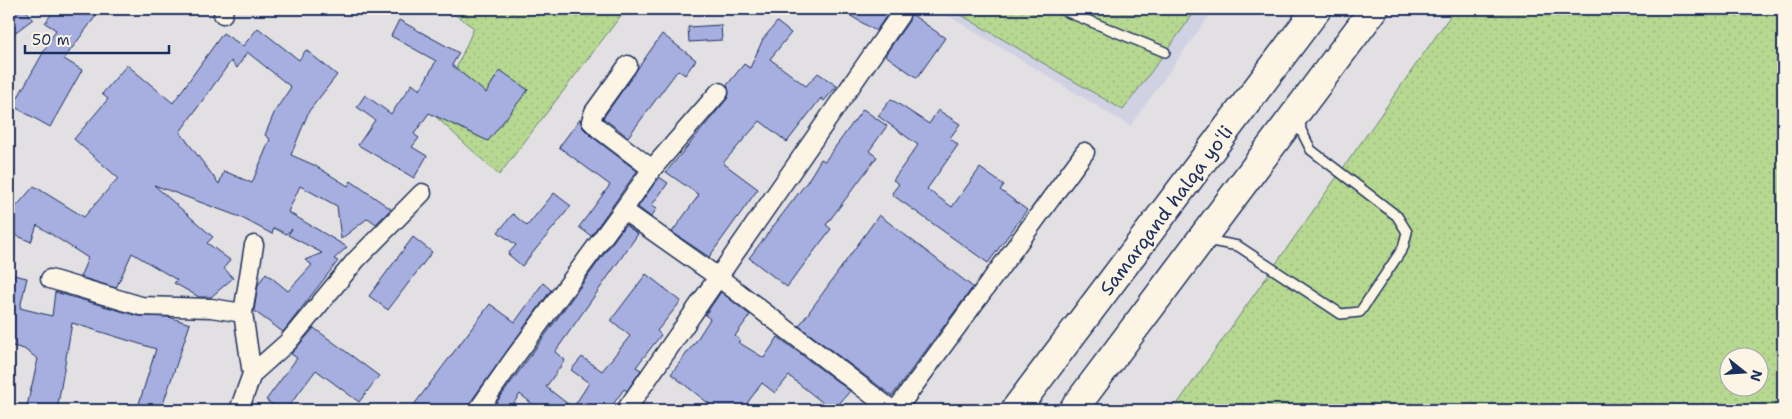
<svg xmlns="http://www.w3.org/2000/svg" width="1792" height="419" font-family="'Shantell Sans',sans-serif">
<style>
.built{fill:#d0d1e2}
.grass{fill:url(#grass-dots);stroke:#698478;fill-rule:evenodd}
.building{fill:#a6afdf;stroke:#1b2f5e;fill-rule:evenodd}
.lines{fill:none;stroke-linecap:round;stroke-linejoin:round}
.lane-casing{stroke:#1b2f5e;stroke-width:12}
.street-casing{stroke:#1b2f5e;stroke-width:21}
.highway-casing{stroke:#1b2f5e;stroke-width:31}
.lane{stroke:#fcf5e5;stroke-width:9}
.street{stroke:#fcf5e5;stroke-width:18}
.highway{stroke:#fcf5e5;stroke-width:28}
.labels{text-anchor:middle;stroke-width:4;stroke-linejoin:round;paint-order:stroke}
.street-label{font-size:19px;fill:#1b2f5e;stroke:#fcf5e5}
</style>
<defs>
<pattern id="grass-dots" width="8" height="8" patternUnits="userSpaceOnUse" patternTransform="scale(1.25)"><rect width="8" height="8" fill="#b7d891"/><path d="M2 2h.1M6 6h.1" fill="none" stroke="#9dba7f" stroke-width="1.8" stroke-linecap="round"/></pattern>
</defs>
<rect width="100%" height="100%" fill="#e2e0e3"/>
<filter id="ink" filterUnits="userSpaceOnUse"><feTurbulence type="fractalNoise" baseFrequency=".02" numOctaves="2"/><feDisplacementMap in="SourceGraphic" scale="10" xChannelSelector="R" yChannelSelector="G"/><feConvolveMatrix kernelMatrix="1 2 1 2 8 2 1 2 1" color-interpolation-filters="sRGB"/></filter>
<g filter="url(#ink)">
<polygon class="built" points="937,9 1214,9 1130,126"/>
<g class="grass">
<polygon points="447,9 626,9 499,175 435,116 474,28"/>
<polygon points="951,9 1197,9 1123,110"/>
<path d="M1455,9H1783V410H1173ZM1730,356H1760V386H1730Z"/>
</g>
<g class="building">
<polygon points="22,9 25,9 33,19 9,37 9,19"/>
<polygon points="55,9 101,9 64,59 82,70 50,127 13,106 56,30 45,23"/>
<polygon points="839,9 891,9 876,31"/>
<polygon points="910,13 945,38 917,78 885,55 909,21"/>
<polygon points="399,20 459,53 452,65 486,93 500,70 528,90 488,141 429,113 414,134 419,138 412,147 427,156 414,178 358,145 375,120 357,107 365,95 391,114 412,84 420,90 436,61 391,36"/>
<polygon points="777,22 791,33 770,59 806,86 818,73 837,86 824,101 821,98 787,142 760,121 723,163 758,189 709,257 672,232 699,195 666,172 727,99 729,94 727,85 744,64 750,68 763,39"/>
<polygon points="721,25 722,40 689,42 688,27"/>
<path d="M258,28L299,60L306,50L337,75L309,111L291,155L314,165L348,186L351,181L391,209L376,224L368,218L341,239L337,206L300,186L288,212L347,247L334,259L338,261L283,332L254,311L258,285L266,273L288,291L312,265L305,260L322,253L288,235L292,229L286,234L274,228L272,234L240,217L154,185L213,237L207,243L230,260L224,268L233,278L211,297H199L174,283L177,280L132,253L116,288L80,277L88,258L37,225L31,242L9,232V203L15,208L34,186L84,217L118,178L74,139L108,99L102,94L127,65L173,103L223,33L243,46ZM247,52L291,87L275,111L265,135L270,139L252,183L224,171L219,184L180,132L231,61L237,68Z"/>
<polygon points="662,34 696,60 685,75 678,70 628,137 603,118"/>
<polygon points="891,99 929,124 938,110 960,124 950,138 958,145 927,189 952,207 980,168 1004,185 1000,190 1027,210 988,263 894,196 892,193 899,184 893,180 918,145 878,116"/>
<polygon points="863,109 887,126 869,151 877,157 826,225 831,229 787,287 749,258 807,182 821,159 825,161"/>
<polygon points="580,119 583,128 591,136 637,171 591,236 579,227 610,185 559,147"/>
<polygon points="659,177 668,183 652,205 657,208 651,217 638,207"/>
<polygon points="554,193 571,206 522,266 508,254 516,245 498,232 513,214 527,226"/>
<polygon points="879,215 973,287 892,396 799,326"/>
<polygon points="625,225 638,234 555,352 565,360 546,387 573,408 589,383 571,370 582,357 602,371 630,336 611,320 646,274 681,301 657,331 661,335 636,367 641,370 627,391 624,389 609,410 540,410 520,394 509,410 491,410"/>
<polygon points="413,237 432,252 388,310 369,296"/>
<polygon points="9,274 27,278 20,308 52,316 55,292 138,316 169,317 190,324 161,410 137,410 156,349 72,323 57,410 26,410 38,359 24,349 9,345"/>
<polygon points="543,283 551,290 469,404 468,410 410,410 490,304 515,322"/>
<polygon points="721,292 750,315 735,336 740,340 738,342 764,358 778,337 850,391 834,410 832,410 789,376 775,393 762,383 742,410 717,410 671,374 696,341 710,319 705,315"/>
<polygon points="314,328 379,376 359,402 316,370 286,410 280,410 266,400 297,358 291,354"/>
</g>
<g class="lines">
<g class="lane-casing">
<g id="lane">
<polyline points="1060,9 1165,52"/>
<polyline points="1206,240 1238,246 1341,314 1360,312 1403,248 1407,232 1397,216 1311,150 1301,130 1300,118"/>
</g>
</g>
<g class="street-casing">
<g id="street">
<polyline points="223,14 224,9"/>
<polyline points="652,169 719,92"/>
<polyline points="623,210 652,169 598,128 591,121 594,112 628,65"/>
<polyline points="50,279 141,306 211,308 243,313"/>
<polyline points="252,374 288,342 356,260 422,193"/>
<polyline points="239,410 252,374 243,313 254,245"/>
<polyline points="478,410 515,357 623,210 718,277 892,410"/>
<polyline points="626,410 900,15"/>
<polyline points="896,410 1085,152"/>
</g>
</g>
<g class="highway-casing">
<g id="highway">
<polyline points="1015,410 1317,9"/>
<polyline points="1073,410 1374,9"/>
</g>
</g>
<use href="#lane" class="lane"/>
<use href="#street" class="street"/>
<use href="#highway" class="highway"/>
</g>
</g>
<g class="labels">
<g class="street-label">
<text transform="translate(1166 210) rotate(-53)" y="7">Samarqand halqa yoʻli</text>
</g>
</g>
<rect width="1792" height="419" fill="none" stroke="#fcf5e5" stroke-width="30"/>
<rect x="15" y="15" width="1762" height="389" fill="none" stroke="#1b2f5e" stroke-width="2" filter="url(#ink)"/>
<g transform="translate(1744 372) rotate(107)"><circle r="24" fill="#fcf5e5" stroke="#a2a6af"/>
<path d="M0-4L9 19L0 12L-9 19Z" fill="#1b2f5e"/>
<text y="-8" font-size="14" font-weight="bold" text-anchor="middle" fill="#1b2f5e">N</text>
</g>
<path d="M25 45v8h144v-8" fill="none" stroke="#1b2f5e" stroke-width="2.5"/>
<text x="32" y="45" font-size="15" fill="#1b2f5e" stroke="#fcf5e5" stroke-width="4" paint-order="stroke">50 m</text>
</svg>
